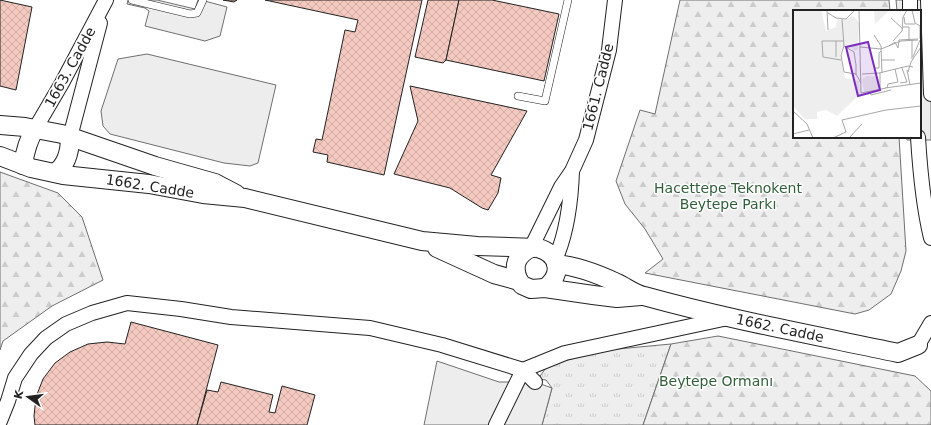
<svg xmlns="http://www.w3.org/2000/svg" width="931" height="425" font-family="'DejaVu Sans',sans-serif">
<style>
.grass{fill:url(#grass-tufts);stroke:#6f6f6f}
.forest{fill:url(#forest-firs);stroke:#6f6f6f}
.parking{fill:#ededed;stroke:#6f6f6f}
.building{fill:url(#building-cross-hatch);stroke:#222}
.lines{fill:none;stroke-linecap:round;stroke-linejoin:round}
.service-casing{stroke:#222;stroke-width:8}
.minor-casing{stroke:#222;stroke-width:16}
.tertiary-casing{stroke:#222;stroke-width:20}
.service{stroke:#fff;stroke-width:7}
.minor{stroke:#fff;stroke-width:14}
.tertiary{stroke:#fff;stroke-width:18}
.labels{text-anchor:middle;stroke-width:3;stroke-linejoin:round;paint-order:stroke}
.street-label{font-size:14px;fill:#222;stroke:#fff}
.park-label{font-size:14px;fill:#2f5e38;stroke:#fff}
.inset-road{fill:none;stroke:#a7a7a7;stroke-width:1}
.view{fill:#7b2cbf;fill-opacity:0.15;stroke:#7b2cbf;stroke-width:2}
.inset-edge{fill:none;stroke:#222;stroke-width:2}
</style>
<defs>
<pattern id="grass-tufts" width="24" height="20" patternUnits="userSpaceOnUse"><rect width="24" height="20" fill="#eee"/><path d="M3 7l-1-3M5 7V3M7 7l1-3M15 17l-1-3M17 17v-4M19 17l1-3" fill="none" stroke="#ccc"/></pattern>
<pattern id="forest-firs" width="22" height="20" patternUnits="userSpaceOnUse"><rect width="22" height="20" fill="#eee"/><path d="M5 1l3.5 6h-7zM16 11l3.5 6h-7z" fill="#ccc"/></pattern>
<pattern id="building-cross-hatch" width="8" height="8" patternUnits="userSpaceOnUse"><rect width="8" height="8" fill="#f3c9c0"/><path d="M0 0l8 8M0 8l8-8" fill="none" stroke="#d0aca5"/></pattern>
</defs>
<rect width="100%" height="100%" fill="#fff"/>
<polygon class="grass" points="671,344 643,425 542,425 552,388 546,380 538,379 548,365 607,350"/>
<g class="forest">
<polygon points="680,0 889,0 890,11 794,11 794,137 899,137 906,251 901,271 891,294 869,310 855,314 645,273 663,259 645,229 625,204 616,181 640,110 655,114"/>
<polygon points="0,172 58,193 82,217 103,280 52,306 3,341 0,350"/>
<polygon points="718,336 915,376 931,391 931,425 643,425 671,344"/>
</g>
<g class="parking">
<polygon points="128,0 157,0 195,9 198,0 201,0 227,7 220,36 205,41 145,26 149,11 145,8 127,4"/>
<polygon points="896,0 931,0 931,140 907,140 907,137 920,137 920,11 897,11"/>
<polygon points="147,54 276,85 258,163 250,166 224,163 110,134 103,126 101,111 118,59"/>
<polygon points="437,361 499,382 535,382 552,388 542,425 424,425"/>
</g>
<g class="building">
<polygon points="0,0 32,7 16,90 0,86"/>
<polygon points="223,0 237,0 234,2"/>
<polygon points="265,0 422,0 384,175 327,162 328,155 313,152 316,139 322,140 345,30 355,32 358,20"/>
<polygon points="428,0 459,0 446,60 443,63 415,57"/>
<polygon points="459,0 492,0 559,14 544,81 446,60"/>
<polygon points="410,86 527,111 491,175 501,178 498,193 488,210 482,208 450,188 394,174 418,121"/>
<polygon points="131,322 218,345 197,425 35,425 34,416 36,397 43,379 55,363 70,352 88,344 107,342 125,344"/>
<polygon points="221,382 273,395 269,412 275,413 282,386 315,395 307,425 197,425 207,390 218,392"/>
</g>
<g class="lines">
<g class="service-casing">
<g id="service">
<polyline points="132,0 190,14 197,13 203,0"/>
<polyline points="518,96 545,101 568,0"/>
</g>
</g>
<g class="minor-casing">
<g id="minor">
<polyline points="910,0 910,11"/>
<polyline points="928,0 931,94"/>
<polyline points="35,129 62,83 106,0"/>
<polyline points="70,137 100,23"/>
<path d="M918,137C920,171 923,204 931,238"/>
<polyline points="531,248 561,187 572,171 586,140 609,50 615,0"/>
<path d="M555,260C567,233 571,201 572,171"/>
<polyline points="918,345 931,323"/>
<polyline points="0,421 8,401 15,378 31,354 46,338 66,324 92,313 127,303 181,309 231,317 370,328 442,345 523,370 535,382"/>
<polyline points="496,425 523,370 565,353 728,318"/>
</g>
</g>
<g class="tertiary-casing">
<g id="tertiary">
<polyline points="0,125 25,127 62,134 155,166 215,183 236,194"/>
<path d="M0,156L31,168L63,175L149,184L203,194L245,198L422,241L477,246L538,248C560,254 563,275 545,288"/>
<path d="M23,165C25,151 28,140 35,129"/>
<path d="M55,173C67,165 70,151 70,137"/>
<polyline points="437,248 494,274 519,281 522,285 531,289 545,288 593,295 617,298 641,296"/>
<path d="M556,264C577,266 598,274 617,283C626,287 634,294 644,296C727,319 813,335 898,353L918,345"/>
<path d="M519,281C512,267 516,255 531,248"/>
</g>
</g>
<use href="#service" class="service"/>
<use href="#minor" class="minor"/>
<use href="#tertiary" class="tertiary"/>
</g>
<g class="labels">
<g class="street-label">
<text transform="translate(70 67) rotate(-61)" y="5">1663. Cadde</text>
<text transform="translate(598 87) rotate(-76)" y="5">1661. Cadde</text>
<text transform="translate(150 186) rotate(9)" y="5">1662. Cadde</text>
<text transform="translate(780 328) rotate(12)" y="5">1662. Cadde</text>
</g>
<g class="park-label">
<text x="728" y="193">Hacettepe Teknokent<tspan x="728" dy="16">Beytepe Parkı</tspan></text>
<text x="716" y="386">Beytepe Ormanı</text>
</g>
</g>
<g transform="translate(793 10)">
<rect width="128" height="128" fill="#fff"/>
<path d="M81,0H97L82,14Z" fill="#eee"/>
<path d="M0,0H28L33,21L43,17L44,9L50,10L60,6L66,12L65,39L62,41L57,36H50L47,44L52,68L66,71L67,84L44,106L33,100L24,102V109H12L0,96ZM74,66L85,67L87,78L71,82L69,69Z" fill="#eee"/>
<path class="inset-road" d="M34,0L35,20M66,0L68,83L93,78M119,0L122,13L127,16V29M35,3L43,8L53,9L62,0M111,7L112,14H122M98,8L110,19M49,9L51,36M110,17H116V29M81,25L88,36L89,63M119,30V49M100,31L109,21L110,7L114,0M96,36L102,32L105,38L106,30L125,29M67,37L88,39L108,31L125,30M43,47V31M120,47L127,30M48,50L30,47L29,31H51M89,50H102M82,58H86V43L88,41M114,60L117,75M115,62L118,52L128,37M62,64H63V55L61,42L51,36L48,45L51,62L63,64L68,73M69,64L86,63L115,56L120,57M107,73L114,72L109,58M92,78L128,73M94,78L95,74L105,72L102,59M87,79V63M77,83L78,85L98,80M0,101L14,114L20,128M0,124L16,120M40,128L53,122L49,110L93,100L128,96M56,128L69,114"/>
<path class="view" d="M75,32L87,80L65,86L53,37Z"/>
<rect width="128" height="128" class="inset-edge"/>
</g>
<g transform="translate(28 397) rotate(284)" stroke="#ffffff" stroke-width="3" paint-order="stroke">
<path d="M0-3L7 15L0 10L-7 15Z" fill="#222222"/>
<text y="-6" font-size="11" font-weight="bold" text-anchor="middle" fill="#222222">K</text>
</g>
</svg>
